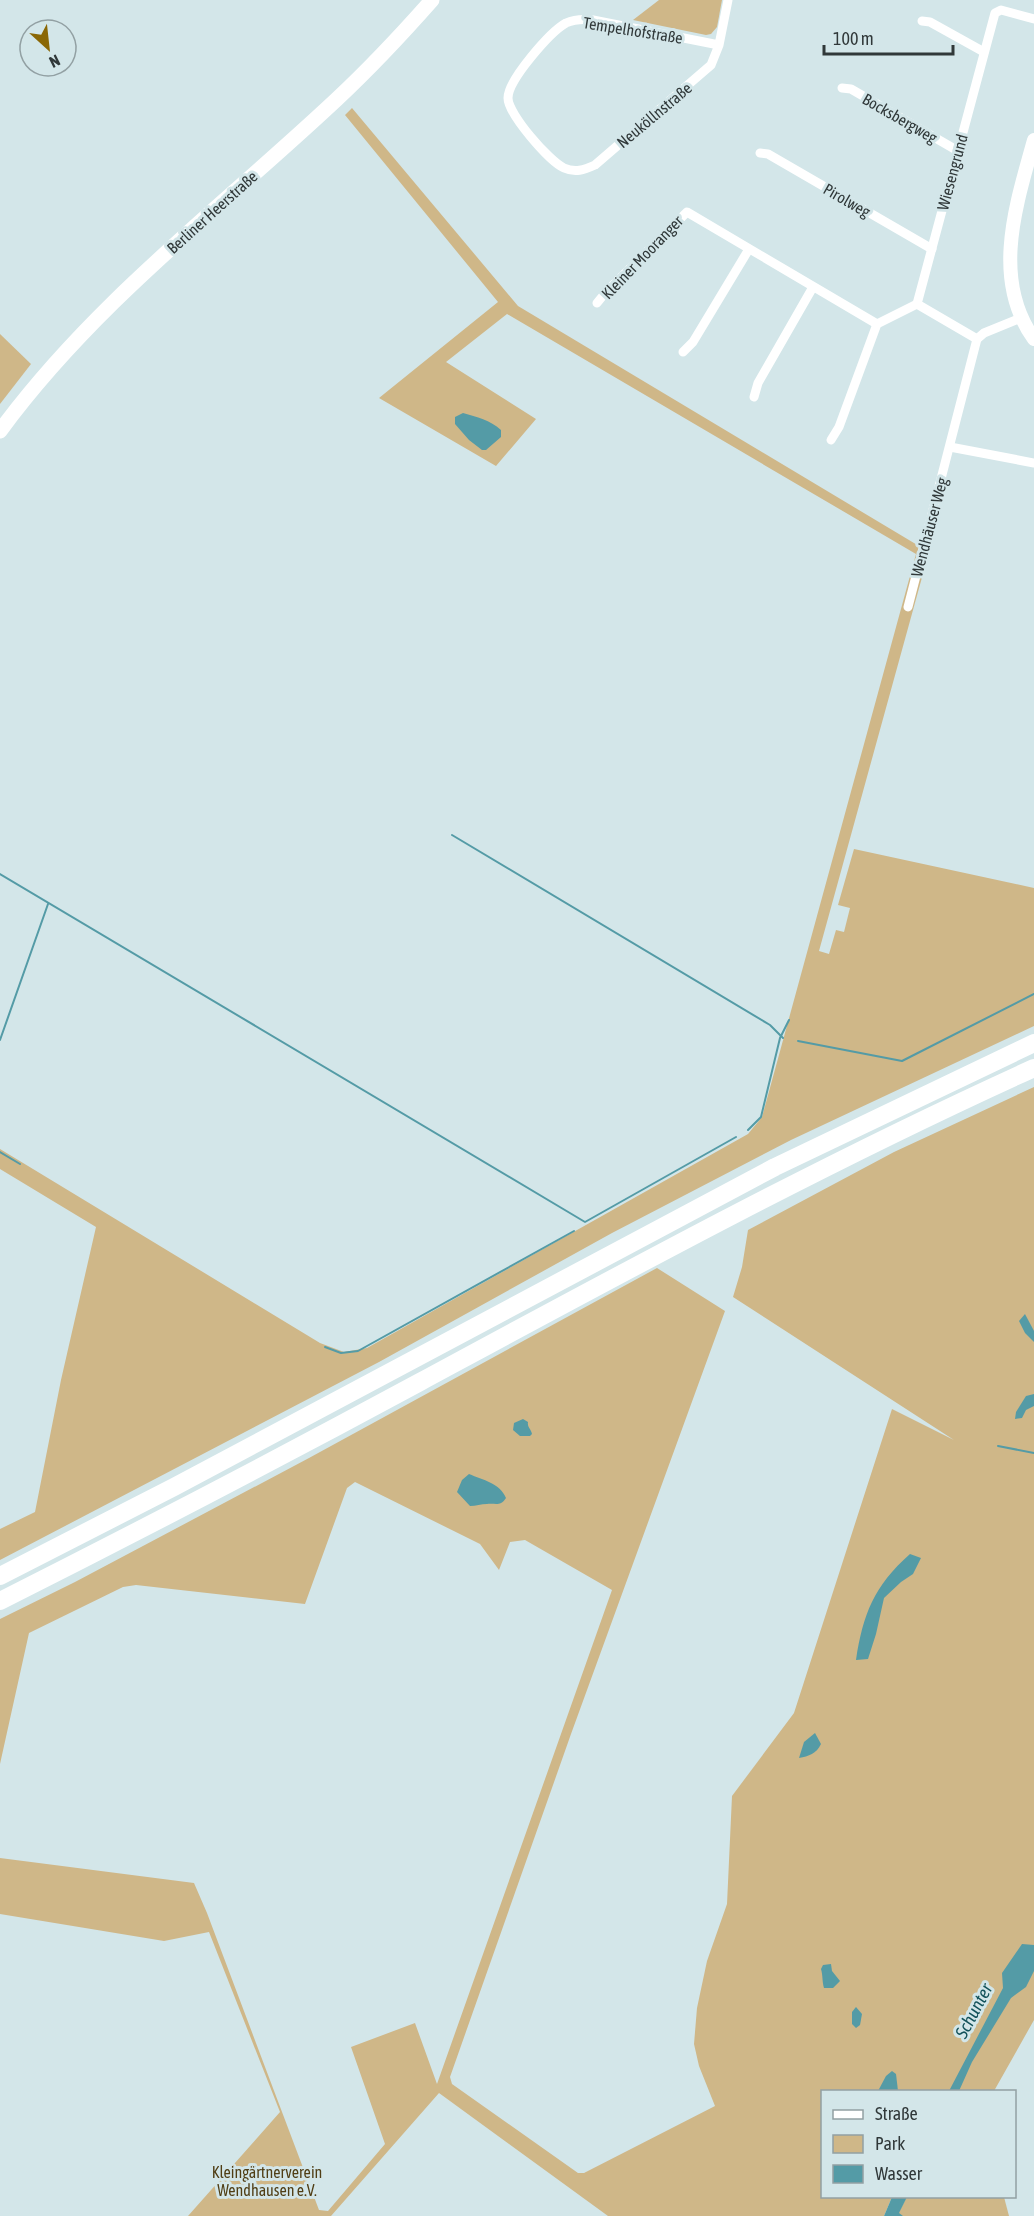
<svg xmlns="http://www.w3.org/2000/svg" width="1034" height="2216" font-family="'Asap Condensed',sans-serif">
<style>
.green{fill:#cfb788}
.water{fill:#549ba6}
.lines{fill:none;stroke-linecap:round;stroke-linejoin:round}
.stream{stroke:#549ba6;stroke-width:2}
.street{stroke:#fff;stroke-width:9}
.secondary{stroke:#fff;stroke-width:14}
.primary{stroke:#fff;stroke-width:15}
.highway{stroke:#fff;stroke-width:18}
.labels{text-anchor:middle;stroke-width:6;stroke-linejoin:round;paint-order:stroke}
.street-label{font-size:16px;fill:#303839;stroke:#d3e6e9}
.park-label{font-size:16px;fill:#503e15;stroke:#d3e6e9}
.water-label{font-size:18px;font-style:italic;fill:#13525a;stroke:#d3e6e9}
</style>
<rect width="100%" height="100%" fill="#d3e6e9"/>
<g class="green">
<polygon points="659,0 722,0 717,27 711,34 706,35 633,20"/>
<polygon points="352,108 518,306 929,552 819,951 829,954 836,930 844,932 850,908 838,905 854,849 1034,888 1034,1026 791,1140 612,1233 379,1362 0,1560 0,1529 35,1512 61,1380 96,1227 0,1169 0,1149 320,1343 344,1352 367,1348 748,1134 762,1117 916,554 507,314 446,362 536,419 496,466 379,398 498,302 345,115"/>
<polygon points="0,334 31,364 0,404"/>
<polygon points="1034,1087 1034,2020 994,2091 822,2092 822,2196 892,2197 884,2216 608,2216 439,2093 331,2216 188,2216 280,2112 209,1932 164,1941 0,1914 0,1858 194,1883 207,1913 319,2210 328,2211 385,2144 351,2047 415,2023 437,2084 612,1590 525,1540 510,1542 499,1570 480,1544 355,1482 347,1488 305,1604 136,1585 123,1587 29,1633 0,1764 0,1619 75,1582 309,1458 657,1268 725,1311 571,1734 450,2077 452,2084 578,2173 584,2173 715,2106 699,2066 694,2044 697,2008 707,1961 727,1904 732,1796 794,1713 892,1409 954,1440 733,1297 742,1267 748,1230 894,1152"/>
<polygon points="907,2196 1004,2197 1009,2216 897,2216"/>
</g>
<g class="water">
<path d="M463,413C477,417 490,420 501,430V437L486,450H482L469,440L455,424V417Z"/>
<polygon points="1025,1314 1034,1331 1034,1342 1025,1333 1019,1321"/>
<polygon points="1034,1394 1034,1406 1026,1410 1022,1418 1015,1419 1016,1412 1026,1396"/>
<path d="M523,1419L528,1422C527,1427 531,1429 532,1434L530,1436H520L513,1430L514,1423Z"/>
<path d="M469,1474C483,1480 500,1483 506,1498C500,1507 496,1503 487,1504C481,1504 476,1506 470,1506L457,1492L462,1480Z"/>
<path d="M910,1554L921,1558L913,1574L901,1582L884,1598L876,1634L868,1659L856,1660C863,1614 874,1586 910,1554Z"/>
<path d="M815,1733L821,1744C816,1754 809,1756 799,1758L804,1742Z"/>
<polygon points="1022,1944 1034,1945 1034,1971 1026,1987 1011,1998 972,2062 959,2091 949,2091 1003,1988 1002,1973"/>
<path d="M831,1964L832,1971L840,1981L833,1988H824C822,1981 823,1976 821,1969L823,1965Z"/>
<polygon points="856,2007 862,2014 860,2025 856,2028 852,2024 852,2012"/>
<polygon points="892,2071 896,2074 898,2091 878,2091 886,2076"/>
<polygon points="892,2197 907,2197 899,2213 903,2216 884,2216"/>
</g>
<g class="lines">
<g class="stream">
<polyline points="452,835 770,1025 783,1038"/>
<polyline points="0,874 585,1222 736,1137"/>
<polyline points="0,1040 48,904"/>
<polyline points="798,1041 902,1061 1034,994"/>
<polyline points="748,1130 761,1117 780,1038 789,1020"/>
<polyline points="0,1152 20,1164"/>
<polyline points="325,1347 341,1353 358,1351 574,1231"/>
<polyline points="998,1446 1034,1453"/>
</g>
<g class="street">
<polyline points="922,21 930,22 984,52"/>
<path d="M719,45L593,20C584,19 575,19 566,23C550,32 508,80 508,98C508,114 549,161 564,168C575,173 584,170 595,165L711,65L719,45L728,0"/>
<polyline points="842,88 851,89 958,151"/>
<polyline points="760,153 768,154 932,249"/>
<polyline points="597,303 606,292 687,212 877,324"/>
<polyline points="977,339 917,304 995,13 1001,10 1034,19"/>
<polyline points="683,352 693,342 749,249"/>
<polyline points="754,397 758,383 813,287"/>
<polyline points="831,440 839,427 877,324 917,304"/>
<polyline points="950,447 1034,463"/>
<polyline points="908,607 977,339 984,333 1021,318"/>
</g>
<path class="secondary" d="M1034,140C1016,205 991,279 1034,339"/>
<path class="primary" d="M0,431C94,303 222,207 337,99C370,68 402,34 432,0"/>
<g class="highway">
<polyline points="0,1576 174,1487 775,1167 1034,1043"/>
<path d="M0,1601C141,1530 281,1457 420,1382C622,1273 824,1163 1034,1068"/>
</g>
</g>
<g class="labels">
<g class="street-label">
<text transform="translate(633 30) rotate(9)" y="6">Tempelhofstraße</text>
<text transform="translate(654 115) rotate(-40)" y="6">Neuköllnstraße</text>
<text transform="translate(900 118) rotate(30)" y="6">Bocksbergweg</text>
<text transform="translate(952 172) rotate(-75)" y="6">Wiesengrund</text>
<text transform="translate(847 200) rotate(30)" y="6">Pirolweg</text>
<text transform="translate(212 212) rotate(-42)" y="6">Berliner Heerstraße</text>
<text transform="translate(642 257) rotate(-46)" y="6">Kleiner Mooranger</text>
<text transform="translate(929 527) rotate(-75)" y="6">Wendhäuser Weg</text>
</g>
<g class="park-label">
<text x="267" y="2178">Kleingärtnerverein<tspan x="267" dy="18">Wendhausen e.V.</tspan></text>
</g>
<g class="water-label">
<text transform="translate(974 2011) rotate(-62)" y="6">Schunter</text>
</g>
</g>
<rect x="821" y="2090" width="195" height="108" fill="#d3e6e9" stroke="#92a0a3" stroke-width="1.5"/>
<rect x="833" y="2110" width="30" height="9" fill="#ffffff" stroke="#92a0a3" stroke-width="1.5"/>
<text x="875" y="2120" font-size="18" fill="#303839">Straße</text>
<rect x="833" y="2135" width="30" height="18" fill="#cfb788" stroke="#92a0a3" stroke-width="1.5"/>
<text x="875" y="2150" font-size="18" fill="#303839">Park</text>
<rect x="833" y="2165" width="30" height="18" fill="#549ba6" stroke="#92a0a3" stroke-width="1.5"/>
<text x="875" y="2180" font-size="18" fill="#303839">Wasser</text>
<g transform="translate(48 48) rotate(153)"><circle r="28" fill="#d3e6e9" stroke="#92a0a3" stroke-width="1.5"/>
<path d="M0-4.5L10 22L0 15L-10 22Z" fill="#8a6705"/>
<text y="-9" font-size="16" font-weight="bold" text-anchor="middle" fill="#303839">N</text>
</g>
<path d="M824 45v9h129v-9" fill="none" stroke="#303839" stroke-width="3"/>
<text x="833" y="45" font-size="18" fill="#303839" stroke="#d3e6e9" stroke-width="4.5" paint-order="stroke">100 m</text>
</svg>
